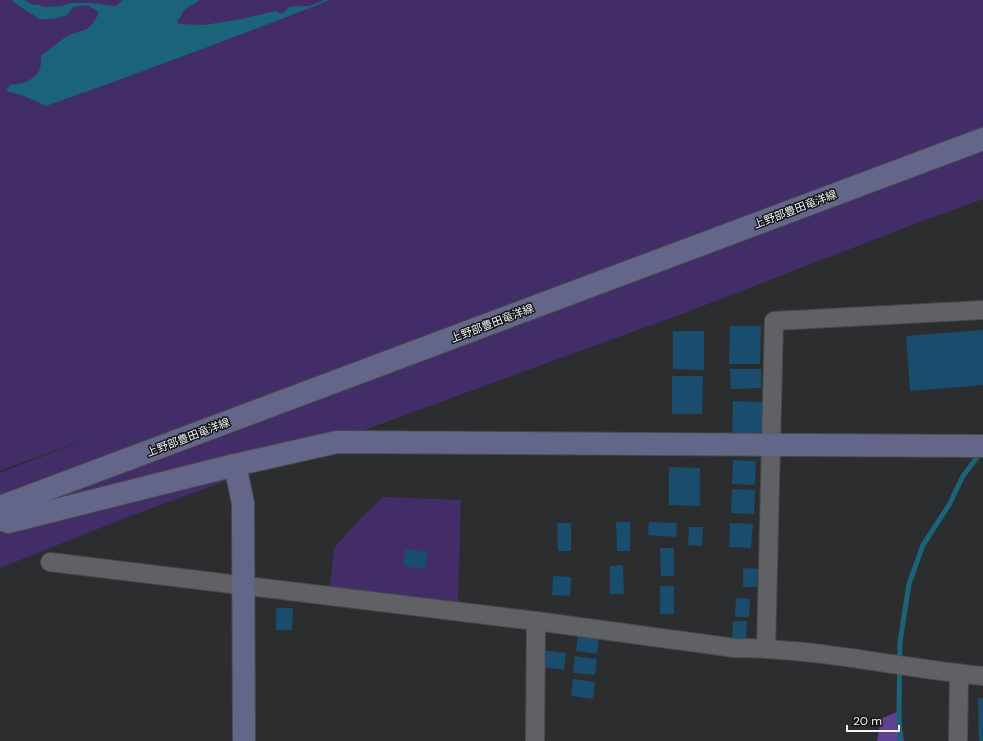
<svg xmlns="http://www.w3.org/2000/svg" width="983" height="741" font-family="'DM Sans','Noto Sans JP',sans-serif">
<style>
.green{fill:#432d69}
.forest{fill:#5f4192}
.water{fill:#1a6379}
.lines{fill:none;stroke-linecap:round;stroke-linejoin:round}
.stream{stroke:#1a6379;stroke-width:5}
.building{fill:#1a4c6e}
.street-casing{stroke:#494a4c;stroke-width:20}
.secondary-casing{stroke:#494a4c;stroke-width:24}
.street{stroke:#5f6164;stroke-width:18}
.secondary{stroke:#646689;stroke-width:22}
.labels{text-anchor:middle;stroke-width:3;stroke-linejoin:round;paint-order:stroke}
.street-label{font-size:11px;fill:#f2f3f5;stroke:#141516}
</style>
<rect width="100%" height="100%" fill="#2b2d2f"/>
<g class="green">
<polygon points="0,0 983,0 983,199 917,223 682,314 525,371 125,518 0,568 0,473 102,433 0,471"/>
<polygon points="383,497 461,500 458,603 329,595 334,548 361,518"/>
</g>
<polygon class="forest" points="899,711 904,741 877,741 881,719"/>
<path class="water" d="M12,0H24L33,5H39L45,7L61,6L71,3H91L116,6L123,0H200L184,10L180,18L177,20L179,24L204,25L237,20L276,11L282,14L289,7L300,6H309L324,0H330C236,37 141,72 46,106L24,96L6,91L10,85C21,84 35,81 40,69C41,65 41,60 41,56C49,50 58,42 66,37C84,27 89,35 99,12L87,5L73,7L67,15L53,19H39C30,12 20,8 12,0Z"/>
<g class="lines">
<polyline class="stream" points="900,741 899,711 900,642 909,584 923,545 949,505 963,476 981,452"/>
</g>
<g class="building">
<polygon points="730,326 761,326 760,364 729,364"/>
<polygon points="983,330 983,385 910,391 906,336"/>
<polygon points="673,331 704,331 704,370 673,369"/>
<polygon points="730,369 761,369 761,388 731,389"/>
<polygon points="672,376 703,376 702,414 672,414"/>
<polygon points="733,401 763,402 763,440 732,439"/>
<polygon points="733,460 756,461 755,485 732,484"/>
<polygon points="669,467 700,468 700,506 669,505"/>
<polygon points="732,489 755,490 754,514 731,513"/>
<polygon points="616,522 630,522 630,551 617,551"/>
<polygon points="649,522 677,523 676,537 648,535"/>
<polygon points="557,523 571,523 571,551 558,551"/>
<polygon points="730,523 753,524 751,548 729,547"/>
<polygon points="689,527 703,527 702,546 688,545"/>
<polygon points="660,548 674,548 674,576 661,576"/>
<polygon points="405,549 427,552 425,569 403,566"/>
<polygon points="623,565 624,594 610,594 610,566"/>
<polygon points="743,568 758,569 757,587 743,587"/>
<polygon points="553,576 571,577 570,596 552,595"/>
<rect x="660" y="586" width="14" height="28"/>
<polygon points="736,598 750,599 749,617 735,617"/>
<polygon points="276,608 293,608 292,630 276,630"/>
<polygon points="733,621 747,621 746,640 732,640"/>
<polygon points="578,635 599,638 597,654 576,651"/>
<polygon points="544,650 566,653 564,670 542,667"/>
<polygon points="575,656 597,659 595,675 573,673"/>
<polygon points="573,679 595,682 593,699 571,696"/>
<polygon points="978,698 983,698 983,741 979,741"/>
</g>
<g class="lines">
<g class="street-casing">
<g id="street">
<path d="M50,562L536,621L735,648C818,648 900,668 983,676"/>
<polyline points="766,648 774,321 983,310"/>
<polyline points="535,741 536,621"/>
<polyline points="958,741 959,674"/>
</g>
</g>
<g class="secondary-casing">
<g id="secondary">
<polyline points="235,465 243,503 244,741"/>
<polyline points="0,507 983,139"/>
<polyline points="0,519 8,522 235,465 337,442 983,446"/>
</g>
</g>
<use href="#street" class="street"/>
<use href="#secondary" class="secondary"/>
</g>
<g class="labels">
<g class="street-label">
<text transform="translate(795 209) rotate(-21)" y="4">上野部豊田竜洋線</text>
<text transform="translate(492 323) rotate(-21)" y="4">上野部豊田竜洋線</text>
<text transform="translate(188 437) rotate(-21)" y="4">上野部豊田竜洋線</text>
</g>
</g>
<path d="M847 725v6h52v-6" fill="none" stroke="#f2f3f5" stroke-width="2"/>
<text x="853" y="725" font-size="12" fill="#f2f3f5" stroke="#141516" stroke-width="3" paint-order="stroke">20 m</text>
</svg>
